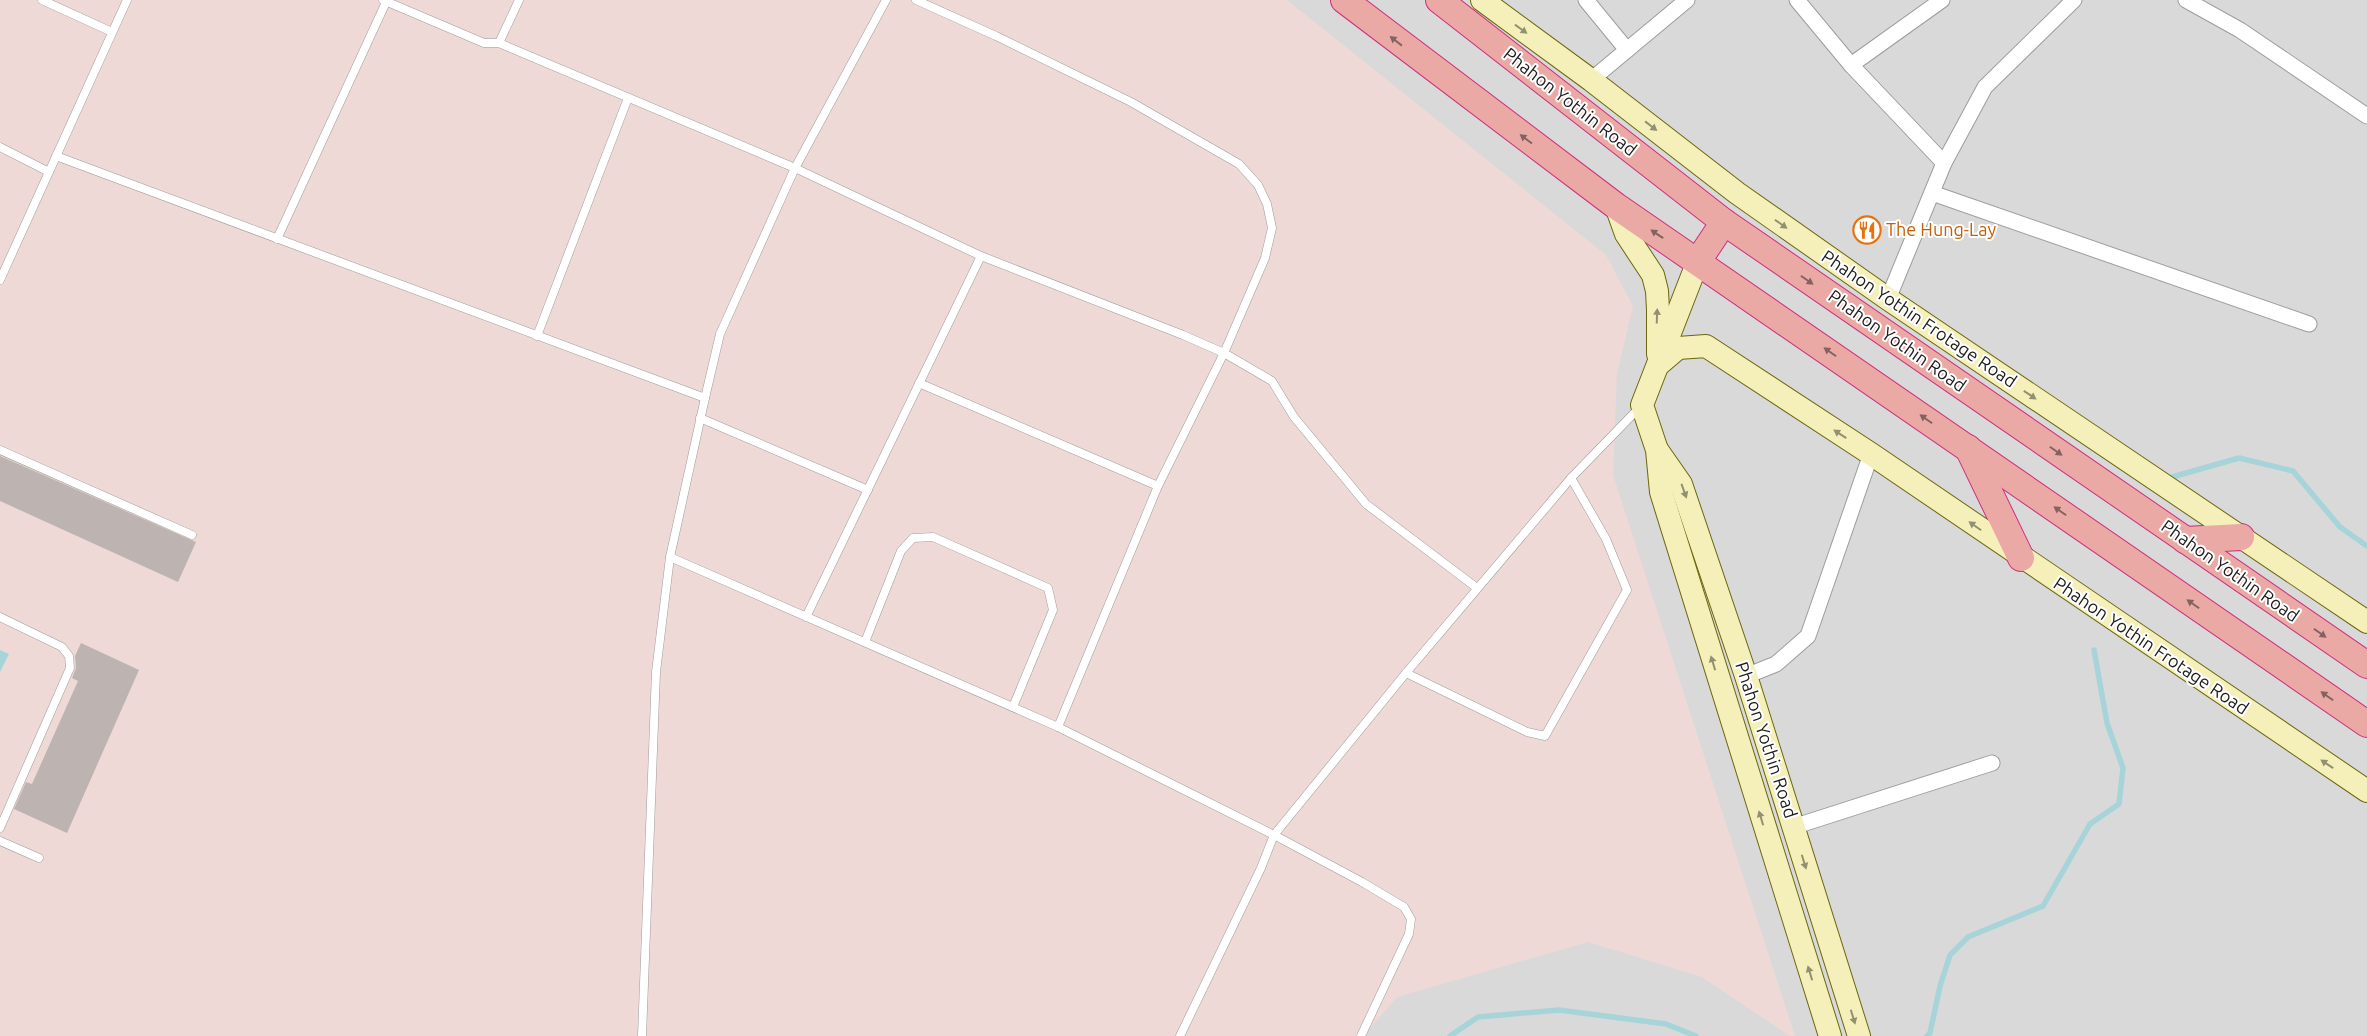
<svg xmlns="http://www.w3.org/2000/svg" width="2367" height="1036" font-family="Ubuntu,sans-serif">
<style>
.residential{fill:#dad9da}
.military{fill:#eed9d7}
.water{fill:#a6d4d8}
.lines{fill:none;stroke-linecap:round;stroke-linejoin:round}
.stream{stroke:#a6d4d8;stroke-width:5.5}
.building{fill:#bdb3b0}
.service-casing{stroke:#9d9d9d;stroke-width:9}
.minor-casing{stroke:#9d9d9d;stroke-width:17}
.secondary-casing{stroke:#6b670c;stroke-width:24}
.trunk-casing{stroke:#cc2f7c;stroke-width:28}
.service{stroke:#fff;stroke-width:8}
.minor{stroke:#fff;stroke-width:15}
.secondary{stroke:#f5efb9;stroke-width:22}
.trunk{stroke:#eaa9a5;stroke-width:26}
.oneway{fill:#939072}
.oneway2{fill:#836260}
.labels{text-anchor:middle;stroke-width:4;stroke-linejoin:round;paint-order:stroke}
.street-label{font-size:18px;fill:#1c1c1c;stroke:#fff}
.food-label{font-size:18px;fill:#c56008;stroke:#fff;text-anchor:start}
</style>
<rect width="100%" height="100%" fill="#ede8e3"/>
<rect class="residential" x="0" y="0" width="2367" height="1036"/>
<polygon class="military" points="0,0 1287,0 1606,255 1633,306 1617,373 1613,475 1795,1036 1790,1036 1702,977 1588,942 1397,997 1363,1036 0,1036"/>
<polygon class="water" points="0,650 9,654 0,672"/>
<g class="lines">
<g class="stream">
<polyline points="2172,477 2239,458 2293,471 2340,527 2367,546"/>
<polyline points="1450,1036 1478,1017 1559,1010 1666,1024 1696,1036"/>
<polyline points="1927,1036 1930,1033 1940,986 1950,955 1968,937 2043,906 2090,824 2119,804 2123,768 2107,723 2094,650"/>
</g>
</g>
<g class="building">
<polygon points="0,456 196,542 178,582 0,501"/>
<polygon points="81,643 139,670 67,833 14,809 26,782 32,784 78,681 72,678 76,668 75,656"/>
</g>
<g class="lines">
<g class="service-casing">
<g id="service">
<polyline points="42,0 112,32"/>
<polyline points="383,0 484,43 499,43 795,168 981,256 1183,335 1224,353 1272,381 1294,417 1366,504 1477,588"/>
<polyline points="916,0 996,36 1131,102 1239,164 1258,185 1267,204 1272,228 1265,258 1224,353 1158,486 1058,727"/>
<polyline points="499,43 519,0"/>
<polyline points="0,147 49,172"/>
<polyline points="56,156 705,398"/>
<polyline points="277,239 387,0"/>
<polyline points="0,280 127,0"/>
<polyline points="537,336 628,98"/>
<polyline points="919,383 1158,486"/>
<polyline points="700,418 868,490"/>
<polyline points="0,450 192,535"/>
<polyline points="670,557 1058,727 1274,835 1362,882 1404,907 1411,919 1409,934 1361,1036"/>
<polyline points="0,617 62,647 69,656 70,668 0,828"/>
<polyline points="806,617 981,256"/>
<polyline points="865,642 901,551 913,538 933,537 1048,588 1053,610 1013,707"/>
<polyline points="1406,673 1527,732 1545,736 1627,590 1606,539 1571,478"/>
<polyline points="0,841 39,858"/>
<polyline points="642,1036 656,672 670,557 705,398 720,334 795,168 886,0"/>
<polyline points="1180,1036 1261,868 1274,835 1406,673 1571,478 1640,407"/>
</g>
</g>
<g class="minor-casing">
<g id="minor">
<polyline points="1586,0 1627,50"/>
<polyline points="1797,0 1851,65 1944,163"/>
<polyline points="2186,0 2240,30 2367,116"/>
<polyline points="1851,65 1942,0"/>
<polyline points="1591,80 1687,0"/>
<polyline points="1932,193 2309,324"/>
<polyline points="1888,299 1944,163 1985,87 2074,0"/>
<polyline points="1746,676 1776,664 1808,636 1871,454"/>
<polyline points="1793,827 1992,763"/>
</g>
</g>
<g class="secondary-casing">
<g id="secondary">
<polyline points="1482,0 1591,80 1737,193 1888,299 2367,622"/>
<polyline points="1616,206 1626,234 1653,275 1657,291 1658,310 1658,354"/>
<polyline points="1698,261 1642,405 1657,450 1661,492 1830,1036"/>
<polyline points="1658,365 1678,348 1706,346 1871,454 2367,791"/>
<polyline points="1658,451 1681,484 1746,676 1859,1036"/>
</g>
</g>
<g class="trunk-casing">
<g id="trunk">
<polyline points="1344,0 1616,206 2367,724"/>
<polyline points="1439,0 1724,222 2367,665"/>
<polyline points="1698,261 1724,222"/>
<polyline points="1968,448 2021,558"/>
<polyline points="2185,540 2241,537"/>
</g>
</g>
<use href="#service" class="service"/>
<use href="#minor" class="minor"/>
<use href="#secondary" class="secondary"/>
<use href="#trunk" class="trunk"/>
</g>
<defs><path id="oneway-solid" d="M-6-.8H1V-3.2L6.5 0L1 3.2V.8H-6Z" transform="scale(1.25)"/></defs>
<g class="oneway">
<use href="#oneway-solid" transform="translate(1521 29) rotate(36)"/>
<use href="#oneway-solid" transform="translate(1651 126) rotate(38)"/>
<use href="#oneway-solid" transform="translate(1781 224) rotate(35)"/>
<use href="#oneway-solid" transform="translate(1657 316) rotate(-88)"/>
<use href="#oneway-solid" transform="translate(2030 395) rotate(34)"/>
<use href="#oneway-solid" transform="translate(1840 434) rotate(-147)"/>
<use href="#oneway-solid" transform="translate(1684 491) rotate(70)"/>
<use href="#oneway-solid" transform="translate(1975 526) rotate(-145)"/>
<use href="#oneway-solid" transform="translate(1713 663) rotate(-107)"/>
<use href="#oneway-solid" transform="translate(2327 764) rotate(-146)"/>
<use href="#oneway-solid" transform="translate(1761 818) rotate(-107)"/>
<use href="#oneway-solid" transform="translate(1804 862) rotate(73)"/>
<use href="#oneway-solid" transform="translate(1810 973) rotate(-107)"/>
<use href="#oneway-solid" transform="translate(1853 1017) rotate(73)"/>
</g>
<g class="oneway2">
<use href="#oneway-solid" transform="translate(1396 41) rotate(-142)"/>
<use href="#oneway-solid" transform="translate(1526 139) rotate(-143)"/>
<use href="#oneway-solid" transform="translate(1657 234) rotate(-146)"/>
<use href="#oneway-solid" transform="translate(1807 280) rotate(35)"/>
<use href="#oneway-solid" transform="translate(1830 352) rotate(-145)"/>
<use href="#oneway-solid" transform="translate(1926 419) rotate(-145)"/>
<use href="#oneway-solid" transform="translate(2056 451) rotate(35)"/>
<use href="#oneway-solid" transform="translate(2060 511) rotate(-145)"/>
<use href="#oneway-solid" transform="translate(2193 604) rotate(-145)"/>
<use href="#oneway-solid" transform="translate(2320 633) rotate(35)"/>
<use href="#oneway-solid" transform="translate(2327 696) rotate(-145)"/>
</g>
<defs>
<g id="restaurant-ring" transform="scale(1.4375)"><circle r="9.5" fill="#fff" stroke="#e8710a" stroke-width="1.5"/><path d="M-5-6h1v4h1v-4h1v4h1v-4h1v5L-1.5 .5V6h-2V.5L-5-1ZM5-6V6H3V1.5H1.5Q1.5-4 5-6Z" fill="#e8710a"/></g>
</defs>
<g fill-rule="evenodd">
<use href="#restaurant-ring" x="1867" y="230"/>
</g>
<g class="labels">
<g class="street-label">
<text transform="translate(1570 102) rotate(38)" y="6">Phahon Yothin Road</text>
<text transform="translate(1919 319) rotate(34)" y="6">Phahon Yothin Frotage Road</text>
<text transform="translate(1897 341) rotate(35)" y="6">Phahon Yothin Road</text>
<text transform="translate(2230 571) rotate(35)" y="6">Phahon Yothin Road</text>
<text transform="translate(2151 646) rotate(34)" y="6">Phahon Yothin Frotage Road</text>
<text transform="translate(1766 740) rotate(72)" y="6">Phahon Yothin Road</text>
</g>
<g class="food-label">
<text x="1886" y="236">The Hung-Lay</text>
</g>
</g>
</svg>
